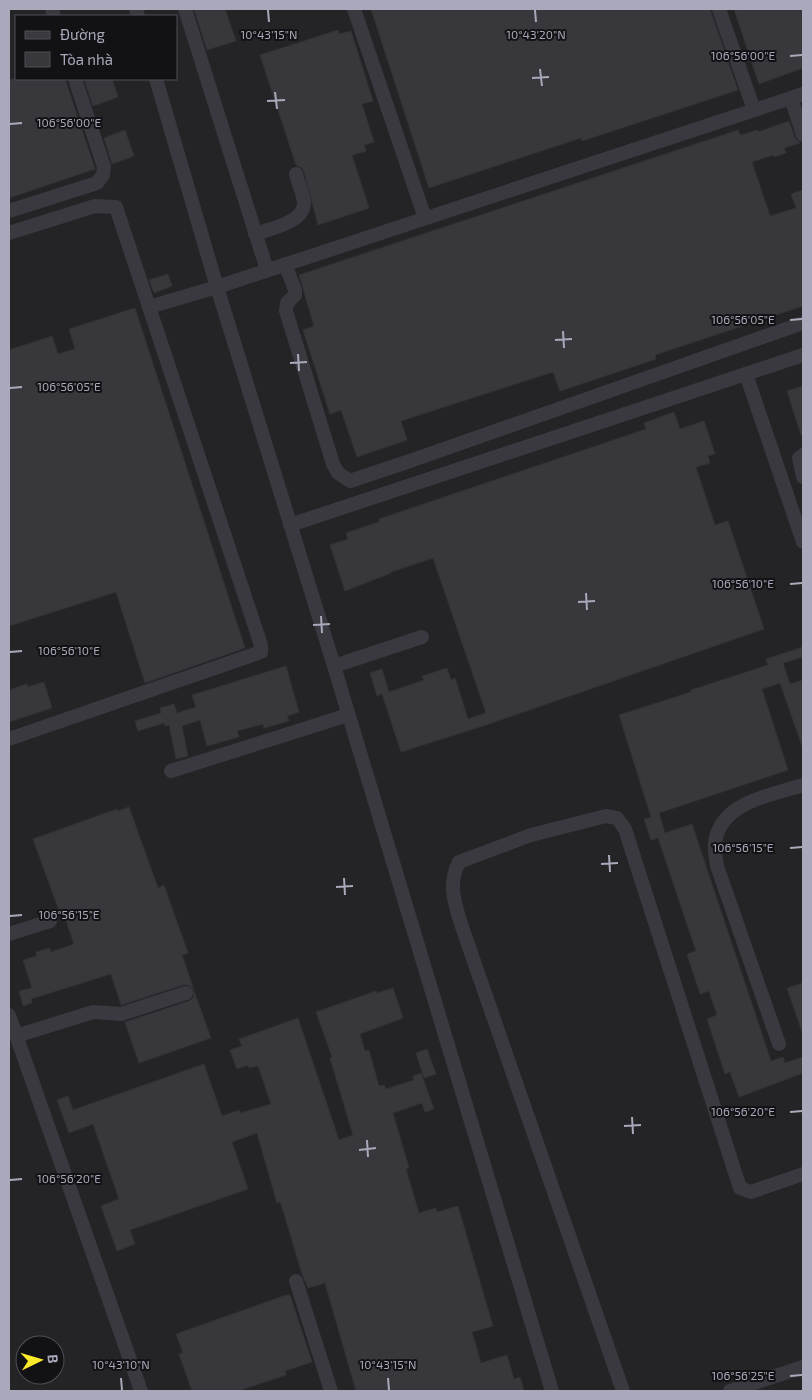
<svg xmlns="http://www.w3.org/2000/svg" width="812" height="1400" font-family="'Exo 2',sans-serif">
<style>
.built{fill:#242326;fill-rule:evenodd}
.building{fill:#38373b;stroke:#323135}
.lines{fill:none;stroke-linecap:round;stroke-linejoin:round}
.minor{stroke:#3a3940;stroke-width:14}
.ticks{fill:none;stroke:#a8a9ba;stroke-width:2}
.ticks-label{font-size:12px;text-anchor:middle;fill:#a8a9ba;stroke:#121214;stroke-width:4;stroke-linejoin:round;paint-order:stroke}
</style>
<rect width="100%" height="100%" fill="#171719"/>
<path class="built" d="M9,9H803V1391H9ZM16,16H176V79H16ZM25,1345H55V1375H25Z"/>
<g class="building">
<polygon points="194,9 225,9 236,41 207,50"/>
<polygon points="371,9 710,9 738,90 582,141 581,138 429,188"/>
<polygon points="734,9 803,9 803,68 759,84"/>
<polygon points="338,30 339,34 351,31 373,101 362,104 374,142 364,145 366,151 352,155 369,208 318,225 304,172 302,168 296,165 260,55"/>
<polygon points="9,79 65,79 95,169 9,198"/>
<polygon points="84,79 112,79 118,97 93,106"/>
<polygon points="789,121 795,138 800,143 784,148 786,153 774,157 773,155 752,162 770,216 796,208 791,194 803,190 803,306 655,355 656,359 560,391 553,372 401,421 407,440 357,457 341,410 330,414 303,330 314,326 299,275 738,130 740,135 758,130 758,132"/>
<polygon points="125,130 134,156 112,164 104,138"/>
<polygon points="168,274 172,286 154,293 149,280"/>
<polygon points="135,308 245,648 145,683 116,592 9,626 9,350 52,336 58,354 75,349 69,329"/>
<polygon points="803,386 803,435 801,435 787,391"/>
<polygon points="674,412 680,429 704,421 715,454 708,456 710,463 696,467 715,525 728,521 764,629 489,724 401,752 382,694 377,696 370,673 382,669 389,692 424,680 422,676 447,668 451,680 455,678 468,719 486,713 433,558 391,572 391,573 345,591 330,545 348,539 346,533 379,522 379,519 646,429 644,423"/>
<polygon points="803,647 803,657 783,663 790,684 803,680 803,746 802,746 780,683 762,689 788,770 659,813 665,833 692,824 771,1061 783,1057 785,1063 803,1057 803,1073 739,1097 730,1072 725,1074 707,1019 717,1015 709,991 700,994 687,954 696,951 658,838 651,840 644,819 651,817 619,715 691,692 691,690 768,665 766,659"/>
<polygon points="286,666 299,712 287,716 289,721 264,728 263,724 237,731 239,737 207,746 200,720 182,726 188,756 176,759 169,725 165,726 164,723 138,731 135,721 161,713 160,708 174,704 177,713 196,707 192,695"/>
<polygon points="44,682 52,708 9,722 9,690 27,684 28,687"/>
<polygon points="129,807 158,888 164,885 188,953 182,955 194,990 188,985 183,985 121,1005 111,974 31,999 32,1003 23,1006 19,991 32,988 23,960 37,956 36,952 50,948 51,952 74,944 64,915 61,916 33,839 117,809 118,811"/>
<polygon points="803,983 803,1032 802,1032 787,988"/>
<polygon points="393,988 403,1018 360,1034 365,1051 369,1050 379,1086 384,1085 386,1089 414,1080 413,1076 421,1073 434,1109 425,1112 422,1103 393,1113 409,1168 406,1169 419,1213 436,1208 437,1212 458,1206 493,1326 472,1332 481,1363 507,1355 514,1379 520,1377 524,1391 356,1391 325,1283 308,1288 302,1274 281,1204 280,1202 277,1203 257,1133 232,1142 248,1189 130,1230 135,1244 117,1251 101,1206 119,1199 93,1124 69,1133 57,1100 68,1096 73,1110 204,1064 222,1116 239,1110 240,1113 271,1104 258,1066 249,1068 248,1065 237,1069 230,1050 242,1046 239,1039 298,1018 339,1140 353,1135 330,1058 332,1057 316,1012 376,991 377,993"/>
<polygon points="194,991 211,1038 139,1063 125,1022 189,1001 193,998"/>
<polygon points="427,1049 436,1074 424,1078 416,1053"/>
<polygon points="286,1295 290,1295 312,1362 285,1371 286,1375 238,1391 192,1391 179,1354 183,1353 176,1334"/>
</g>
<g class="lines">
<g class="minor">
<polyline points="52,9 54,16"/>
<polyline points="136,9 138,16"/>
<polyline points="185,9 267,270"/>
<polyline points="354,9 425,218"/>
<polyline points="719,9 754,110"/>
<polyline points="156,79 217,287 334,666 552,1391"/>
<polyline points="791,98 803,135"/>
<polyline points="9,211 97,183 103,175 104,167 75,79"/>
<polyline points="9,233 95,206 116,207 261,645 261,652 9,739"/>
<path d="M255,234C269,229 303,223 304,204C304,195 298,183 296,174"/>
<polyline points="285,264 295,290 295,295 287,303 286,311 333,464 338,473 350,481 407,462 803,323"/>
<polyline points="149,307 217,287 803,94"/>
<polyline points="746,374 803,542"/>
<polyline points="803,455 799,458 803,477"/>
<polyline points="290,525 803,355"/>
<polyline points="334,666 422,637"/>
<polyline points="171,771 348,715"/>
<polyline points="9,934 50,921"/>
<polyline points="9,1015 141,1391"/>
<polyline points="16,1036 93,1012 121,1014 186,993"/>
<path d="M779,1044L717,866C716,858 714,850 715,842C721,802 771,795 803,785"/>
<polyline points="296,1281 331,1391"/>
<path d="M623,1391L461,924C454,901 448,884 459,862L531,835L606,816L617,818L625,829L740,1188L751,1192L803,1174"/>
<polyline points="730,1391 803,1367"/>
</g>
</g>
<path class="ticks" d="M268,10L269,22M535,10L536,22M790,56L802,55M540,69L542,86M532,78L549,77M275,92L277,109M267,101L285,100M10,124L22,123M790,320L802,319M563,331L564,348M555,340L572,339M298,354L299,371M290,363L307,362M10,388L22,387M790,584L802,583M586,593L587,610M578,602L595,601M321,616L322,633M313,625L330,624M10,652L22,651M790,848L802,847M609,855L610,872M601,864L618,863M344,878L345,895M336,887L353,886M10,916L22,915M790,1112L802,1111M632,1117L633,1134M624,1126L641,1125M367,1140L368,1157M359,1150L376,1148M10,1180L22,1179M790,1376L802,1375M121,1378L122,1390M388,1378L389,1390"/>
<g class="ticks-label">
<text x="269" y="39">10°43'15"N</text>
<text x="536" y="39">10°43'20"N</text>
<text x="743" y="60">106°56'00"E</text>
<text x="69" y="127">106°56'00"E</text>
<text x="743" y="324">106°56'05"E</text>
<text x="69" y="391">106°56'05"E</text>
<text x="743" y="588">106°56'10"E</text>
<text x="69" y="655">106°56'10"E</text>
<text x="743" y="852">106°56'15"E</text>
<text x="69" y="919">106°56'15"E</text>
<text x="743" y="1116">106°56'20"E</text>
<text x="69" y="1183">106°56'20"E</text>
<text x="121" y="1369">10°43'10"N</text>
<text x="388" y="1369">10°43'15"N</text>
<text x="743" y="1380">106°56'25"E</text>
</g>
<rect width="812" height="1400" fill="none" stroke="#a8a9ba" stroke-width="20"/>
<rect x="15" y="15" width="162" height="65" fill="#121214" stroke="#4e4e56"/>
<rect x="25" y="31" width="25" height="8" fill="#3a3940" stroke="#4e4e56"/>
<text x="60" y="40" font-size="15" fill="#a8a9ba">Đường</text>
<rect x="25" y="52" width="25" height="15" fill="#38373b" stroke="#4e4e56"/>
<text x="60" y="65" font-size="15" fill="#a8a9ba">Tòa nhà</text>
<g transform="translate(40 1360) rotate(85)"><circle r="24" fill="#121214" stroke="#4e4e56"/>
<path d="M0-4L9 19L0 12L-9 19Z" fill="#fdeb2b"/>
<text y="-8" font-size="14" font-weight="bold" text-anchor="middle" fill="#a8a9ba">B</text>
</g>
</svg>
